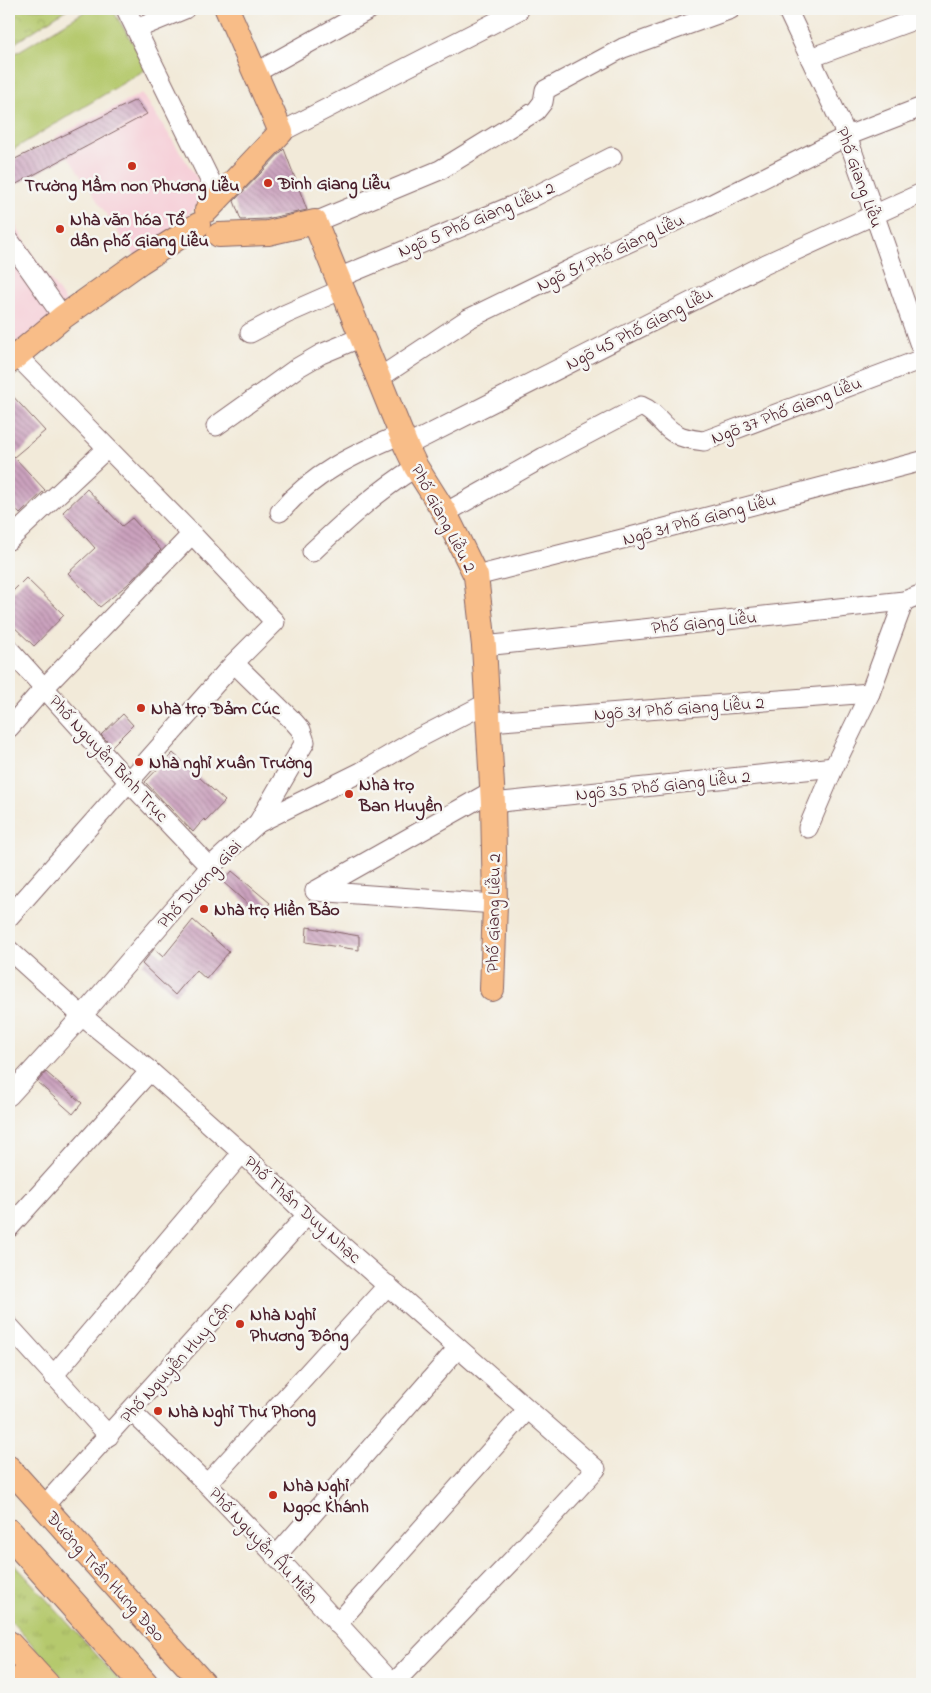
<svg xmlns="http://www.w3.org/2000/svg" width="931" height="1693" font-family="'Indie Flower',sans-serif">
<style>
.built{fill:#f6cfd8}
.grass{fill:url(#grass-tufts);stroke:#80744c}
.park{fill:url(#park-crowns);stroke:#80744c}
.garden{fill:#b5c96d;stroke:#80744c}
.building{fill:url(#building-back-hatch)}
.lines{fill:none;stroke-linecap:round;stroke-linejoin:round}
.minor-casing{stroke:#856668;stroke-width:21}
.major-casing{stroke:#856668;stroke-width:26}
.highway-casing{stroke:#856668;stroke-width:30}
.minor{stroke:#fff;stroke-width:19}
.major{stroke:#f8bd88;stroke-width:24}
.highway{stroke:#f8bd88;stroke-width:28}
.poi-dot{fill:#c8321e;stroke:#f6f6f2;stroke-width:2}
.labels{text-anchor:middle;stroke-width:5;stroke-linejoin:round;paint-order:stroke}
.street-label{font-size:18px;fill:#4a1f2b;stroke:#f6f6f2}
.poi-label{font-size:18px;font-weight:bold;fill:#4a1f2b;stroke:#f6f6f2;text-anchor:start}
</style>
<defs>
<pattern id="grass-tufts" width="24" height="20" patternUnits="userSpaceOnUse" patternTransform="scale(1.25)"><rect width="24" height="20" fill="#b5c96d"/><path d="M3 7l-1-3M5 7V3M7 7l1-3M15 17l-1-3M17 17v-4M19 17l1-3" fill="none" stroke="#9dac5f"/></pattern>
<pattern id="park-crowns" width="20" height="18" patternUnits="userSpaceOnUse" patternTransform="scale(1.25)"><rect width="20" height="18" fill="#b5c96d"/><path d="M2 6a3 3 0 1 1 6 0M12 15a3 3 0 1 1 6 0" fill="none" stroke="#9dac5f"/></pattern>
<pattern id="building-back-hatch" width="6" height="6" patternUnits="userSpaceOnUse" patternTransform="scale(1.25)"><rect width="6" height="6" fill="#cba2be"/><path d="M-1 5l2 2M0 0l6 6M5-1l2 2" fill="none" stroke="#a7839b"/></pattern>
</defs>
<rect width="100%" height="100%" fill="#f6f6f2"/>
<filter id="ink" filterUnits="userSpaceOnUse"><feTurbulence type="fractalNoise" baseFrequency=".02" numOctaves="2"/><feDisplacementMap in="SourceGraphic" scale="10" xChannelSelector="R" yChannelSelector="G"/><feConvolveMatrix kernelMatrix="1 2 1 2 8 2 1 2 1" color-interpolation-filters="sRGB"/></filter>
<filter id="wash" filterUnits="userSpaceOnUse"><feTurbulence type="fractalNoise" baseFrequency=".0096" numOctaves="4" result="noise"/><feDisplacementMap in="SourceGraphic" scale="20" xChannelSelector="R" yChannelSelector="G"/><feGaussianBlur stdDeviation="1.12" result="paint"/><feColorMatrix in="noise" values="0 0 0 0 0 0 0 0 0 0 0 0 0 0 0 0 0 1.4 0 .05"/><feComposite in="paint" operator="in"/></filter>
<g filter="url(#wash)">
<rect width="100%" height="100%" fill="#f2ead9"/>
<g class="built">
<polygon points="142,93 208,195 140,262 122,238 55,137"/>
<polygon points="9,207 14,222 32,254 72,310 9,347"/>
</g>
<polygon class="grass" points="9,1558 123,1684 68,1684 9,1619"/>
<polygon class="park" points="9,9 67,9 9,47"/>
<polygon class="garden" points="89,9 112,9 148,68 9,152 9,57"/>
<g id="blocks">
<g class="building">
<polygon points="136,100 147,114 9,188 9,162"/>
<polygon points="284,149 307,210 266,219 241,220 234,201"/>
<polygon points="9,392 45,431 14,457 9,452"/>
<polygon points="15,458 45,490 20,514 9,502 9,464"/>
<polygon points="87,489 122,526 132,518 161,550 128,584 100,607 68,573 95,548 63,512"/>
<polygon points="26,578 64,615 34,646 9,622 9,595"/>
<polygon points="123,714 133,725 112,746 101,735"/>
<polygon points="173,753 225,801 206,821 204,819 193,832 145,782"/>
<polygon points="232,871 270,903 260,915 223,882"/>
<polygon points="193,920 229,952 206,979 196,970 175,995 142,964 154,949 163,957"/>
<polygon points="307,927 359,936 359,950 306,942"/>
<polygon points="46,1072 82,1103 73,1114 37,1082"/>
</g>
</g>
</g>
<g filter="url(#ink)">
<use href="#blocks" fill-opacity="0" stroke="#856668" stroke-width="1"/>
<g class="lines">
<g class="minor-casing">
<g id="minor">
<polyline points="126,9 208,176 220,197"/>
<polyline points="787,9 847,136 922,351"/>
<polyline points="136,29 185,9"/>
<polyline points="810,58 922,17"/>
<polyline points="255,73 370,9"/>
<polyline points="281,132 519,10"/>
<polyline points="315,222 440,170 536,111 543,102 545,90 623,48 731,9"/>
<polyline points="9,240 63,317"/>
<polyline points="338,278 531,198 612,157"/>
<polyline points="250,333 286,314 343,289"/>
<polyline points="379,378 468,319 577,266 702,209 847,136 922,107"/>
<polyline points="216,426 297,368 321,354 362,337"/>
<polyline points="406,446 766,264 922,193"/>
<path d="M280,512C312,474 356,453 402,434"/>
<path d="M445,513L544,457L641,406C658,413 662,427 676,434C684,439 695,440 704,441L922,359"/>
<polyline points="9,540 106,449"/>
<path d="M312,552C346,520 376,492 416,467"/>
<polyline points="476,576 642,534 922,461"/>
<polyline points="484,646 904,601 922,594"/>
<polyline points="9,649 128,781 210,867"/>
<polyline points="234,663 294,722 301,730 305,742 258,823"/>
<polyline points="489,722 870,693"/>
<polyline points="9,728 44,688 192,534 17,356"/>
<polyline points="493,803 834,767"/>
<polyline points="808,828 834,767 870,693 904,601"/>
<polyline points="315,891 492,791"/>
<polyline points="315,891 495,904"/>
<polyline points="9,917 234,663 275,622 192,534"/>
<polyline points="9,950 82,1016 150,1071 242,1153 307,1215 596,1469 518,1554 393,1684 276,1556 207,1484 131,1411"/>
<polyline points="9,1096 82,1016 210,867 258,823 361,772 419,738 487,703"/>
<polyline points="9,1228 150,1071"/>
<polyline points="9,1326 109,1436"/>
<polyline points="53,1376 242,1153"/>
<polyline points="207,1484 388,1285"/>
<polyline points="43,1507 307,1215"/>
<polyline points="276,1556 458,1348"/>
<polyline points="337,1624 527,1410"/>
</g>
</g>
<g class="major-casing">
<g id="major">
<polyline points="207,210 281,132 227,9"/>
<polyline points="219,235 268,233 315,222 406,446 416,467 445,513 476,576 484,646 493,803 495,904 492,989"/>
<polyline points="9,362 63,317 140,262 198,225"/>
<polyline points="9,1468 204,1684"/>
<polyline points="9,1643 47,1684"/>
<polyline points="14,1684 32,1668"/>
</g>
</g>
<g class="highway-casing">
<polyline id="highway" points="9,1533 144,1684"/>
</g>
<use href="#minor" class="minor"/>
<use href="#major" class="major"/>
<use href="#highway" class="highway"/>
</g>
</g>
<g class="poi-dot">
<circle cx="132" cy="166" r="5"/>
<circle cx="268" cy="183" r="5"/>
<circle cx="60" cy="229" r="5"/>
<circle cx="141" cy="708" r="5"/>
<circle cx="139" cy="762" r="5"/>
<circle cx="349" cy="794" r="5"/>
<circle cx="204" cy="909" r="5"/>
<circle cx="240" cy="1324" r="5"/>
<circle cx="158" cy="1411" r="5"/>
<circle cx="273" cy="1495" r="5"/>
</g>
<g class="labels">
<g class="street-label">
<text transform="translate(860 177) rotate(70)" y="6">Phố Giang Liễu</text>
<text transform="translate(476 219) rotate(-23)" y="6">Ngõ 5 Phố Giang Liễu 2</text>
<text transform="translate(610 252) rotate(-25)" y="6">Ngõ 51 Phố Giang Liễu</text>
<text transform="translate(639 328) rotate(-27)" y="6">Ngõ 45 Phố Giang Liễu</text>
<text transform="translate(786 410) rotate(-21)" y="6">Ngõ 37 Phố Giang Liễu</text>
<text transform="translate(444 518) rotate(62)" y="6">Phố Giang Liễu 2</text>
<text transform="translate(699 519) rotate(-15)" y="6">Ngõ 31 Phố Giang Liễu</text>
<text transform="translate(704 622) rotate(-6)" y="6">Phố Giang Liễu</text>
<text transform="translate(679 708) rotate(-4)" y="6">Ngõ 31 Phố Giang Liễu 2</text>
<text transform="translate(109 758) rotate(47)" y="6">Phố Nguyễn Bỉnh Trục</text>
<text transform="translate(663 785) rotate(-6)" y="6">Ngõ 35 Phố Giang Liễu 2</text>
<text transform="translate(199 884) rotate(-47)" y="6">Phố Dương Giai</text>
<text transform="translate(493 913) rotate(-89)" y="6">Phố Giang Liễu 2</text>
<text transform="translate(303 1209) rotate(42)" y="6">Phố Thân Duy Nhạc</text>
<text transform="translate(176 1362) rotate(-48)" y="6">Phố Nguyễn Huy Cận</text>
<text transform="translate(264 1545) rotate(47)" y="6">Phố Nguyễn Ấu Miễn</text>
<text transform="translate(106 1576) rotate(48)" y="6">Đường Trần Hưng Đạo</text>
</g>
<g class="poi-label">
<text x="278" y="189">Đình Giang Liễu</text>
<text x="132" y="191" text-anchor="middle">Trường Mầm non Phương Liễu</text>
<text x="70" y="225">Nhà văn hóa Tổ<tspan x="70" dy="21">dân phố Giang Liễu</tspan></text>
<text x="151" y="714">Nhà trọ Đảm Cúc</text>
<text x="149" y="768">Nhà nghỉ Xuân Trường</text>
<text x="359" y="790">Nhà trọ<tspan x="359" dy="21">Ban Huyền</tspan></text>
<text x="214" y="915">Nhà trọ Hiền Bảo</text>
<text x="250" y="1320">Nhà Nghỉ<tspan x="250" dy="21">Phương Đông</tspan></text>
<text x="168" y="1417">Nhà Nghỉ Thư Phong</text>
<text x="283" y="1491">Nhà Nghỉ<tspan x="283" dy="21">Ngọc Khánh</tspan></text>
</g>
</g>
<rect width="931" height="1693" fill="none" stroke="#f6f6f2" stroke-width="30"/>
</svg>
